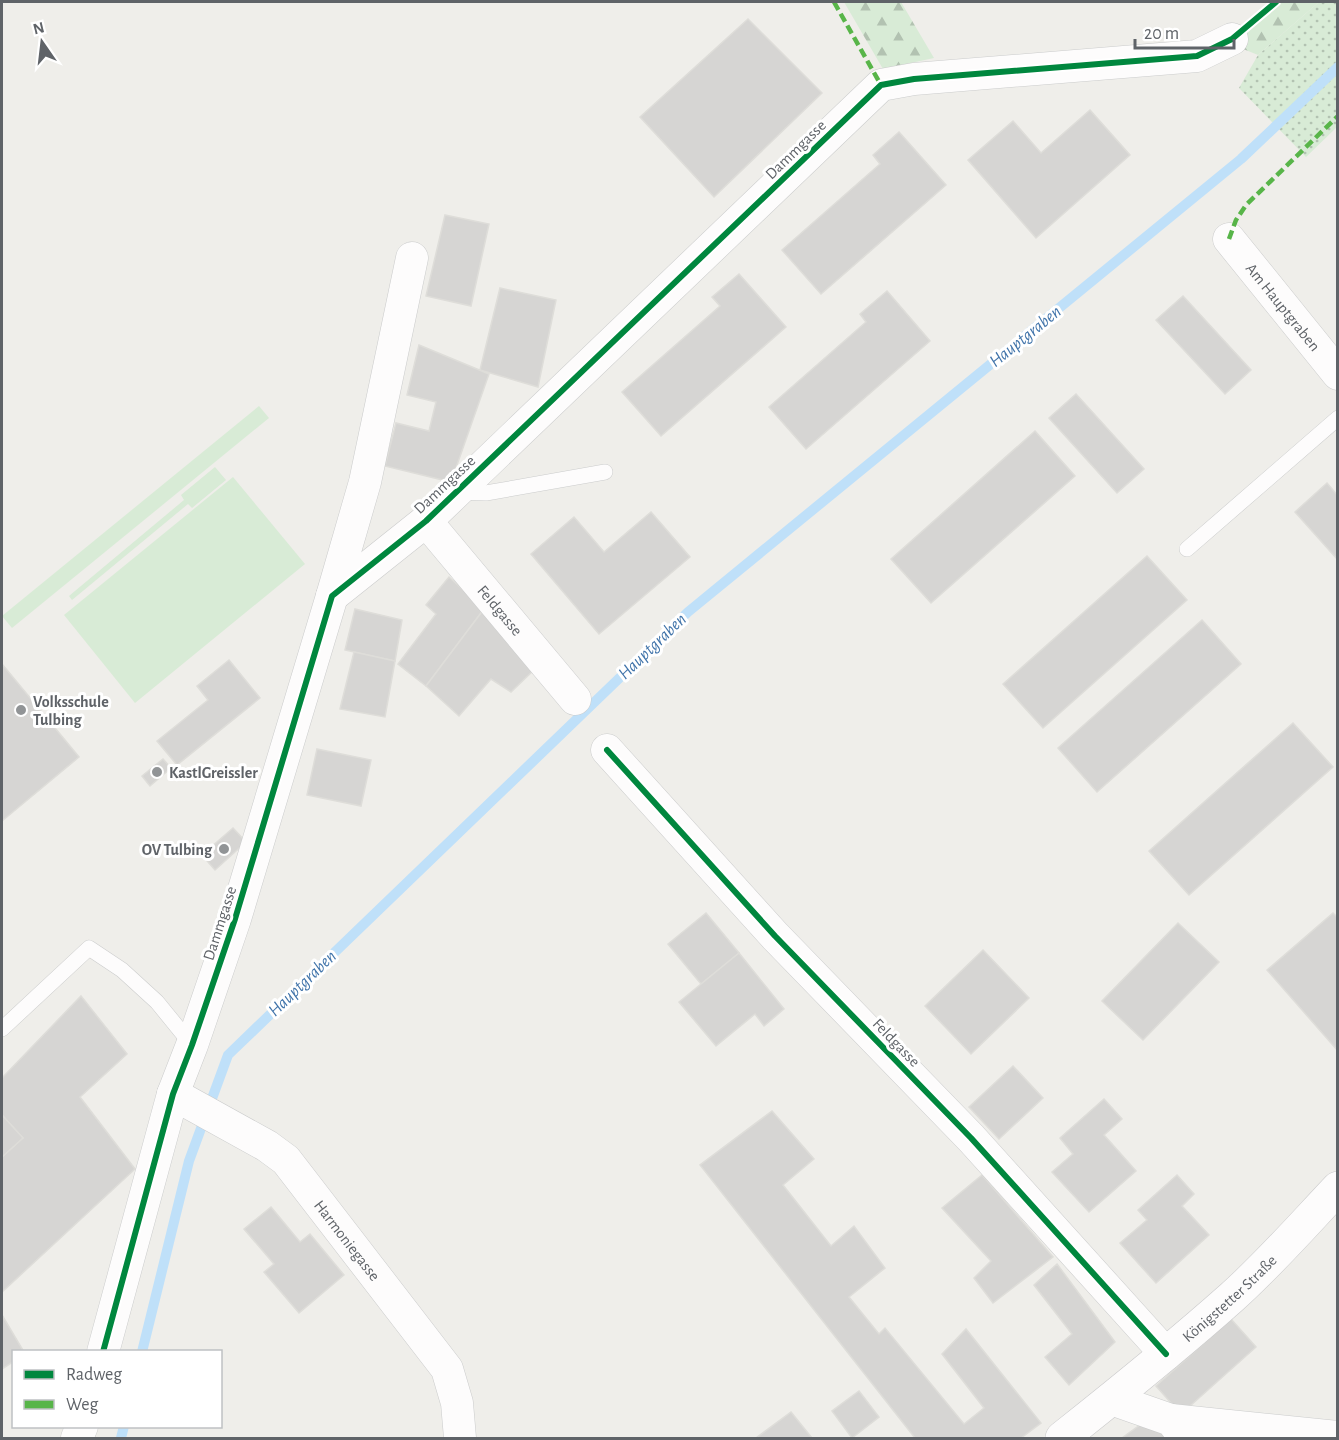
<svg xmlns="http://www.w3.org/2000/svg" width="1339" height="1440" font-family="'Alegreya Sans',sans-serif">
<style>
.grass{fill:url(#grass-dots)}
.forest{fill:url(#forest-firs)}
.pitch{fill:#d8ebd6}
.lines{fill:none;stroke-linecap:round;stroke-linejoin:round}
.stream{stroke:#bfe0f9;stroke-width:10}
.building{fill:#d6d5d3;stroke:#deddd9;stroke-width:1.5}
.lane-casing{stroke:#cbcccc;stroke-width:16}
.street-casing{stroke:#cbcccc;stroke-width:33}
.secondary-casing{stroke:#cacacb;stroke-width:34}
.lane{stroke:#fdfcfc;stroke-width:15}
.street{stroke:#fdfcfc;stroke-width:32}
.secondary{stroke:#fdfcfc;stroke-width:33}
.quiet{stroke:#58b549;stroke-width:4.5;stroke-dasharray:9 4.5;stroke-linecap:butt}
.cycleway-casing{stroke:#fff;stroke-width:10}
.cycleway{stroke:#00873e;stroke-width:6}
.poi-dot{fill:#919496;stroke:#fff;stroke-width:2}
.labels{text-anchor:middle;stroke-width:6;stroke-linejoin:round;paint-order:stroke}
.street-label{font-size:16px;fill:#5f6368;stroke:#fff}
.poi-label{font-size:16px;font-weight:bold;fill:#5f6368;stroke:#fff;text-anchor:start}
.water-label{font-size:18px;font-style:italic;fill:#4174aa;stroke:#fff}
</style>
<defs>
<pattern id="grass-dots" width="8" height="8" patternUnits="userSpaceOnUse" patternTransform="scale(1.5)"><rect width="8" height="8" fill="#d8ebd6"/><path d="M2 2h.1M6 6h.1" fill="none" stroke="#b2c2b1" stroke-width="1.8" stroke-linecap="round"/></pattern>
<pattern id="forest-firs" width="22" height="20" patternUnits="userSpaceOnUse" patternTransform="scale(1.5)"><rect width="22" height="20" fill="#d8ebd6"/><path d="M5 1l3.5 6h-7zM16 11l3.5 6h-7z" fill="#b2c2b1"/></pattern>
</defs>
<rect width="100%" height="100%" fill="#efeeea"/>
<polygon class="grass" points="1319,2 1337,2 1337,127 1306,157 1239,88 1258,55"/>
<g class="forest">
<polygon points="844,2 901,2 934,58 883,69"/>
<polygon points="1282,2 1319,2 1258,55 1231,44"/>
</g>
<g class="pitch">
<polygon points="259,406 269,418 12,628 2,616"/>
<polygon points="215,467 226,480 192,508 188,504 72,600 69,596 184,500 181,495"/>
<polygon points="233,477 305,564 135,703 64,615"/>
</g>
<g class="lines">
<g class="stream">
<polyline points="142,1352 189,1161 228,1055 688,612 1241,159 1338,67"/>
<polyline points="121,1438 124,1426"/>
</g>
</g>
<g class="building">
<polygon points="748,19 822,93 714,197 640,117"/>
<polygon points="1090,110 1130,155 1036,238 968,160 1013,121 1041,153"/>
<polygon points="899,132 946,185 821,294 782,250 880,164 873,155"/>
<polygon points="445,215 489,224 471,306 426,296"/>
<polygon points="739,274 786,327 661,436 622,392 720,306 712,297"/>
<polygon points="500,288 556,300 538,387 480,370"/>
<polygon points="887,291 930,341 806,449 769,407 866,322 860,314"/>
<polygon points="1183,296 1251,370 1225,394 1156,320"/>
<polygon points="419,345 489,374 451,482 385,466 396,423 429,431 436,402 407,395"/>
<polygon points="1076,394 1144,469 1117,493 1049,418"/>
<polygon points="1035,431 1075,476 931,603 891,559"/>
<polygon points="1327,483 1338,496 1338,560 1295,512"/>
<polygon points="651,512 690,557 599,634 531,554 574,517 604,552"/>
<polygon points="1147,556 1187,600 1043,728 1003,684"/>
<polygon points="449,577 484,609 426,686 398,664 436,614 426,605"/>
<polygon points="355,609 402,620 395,661 345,650"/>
<polygon points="484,609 536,668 511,692 491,679 459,716 426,686"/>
<polygon points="1202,620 1241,664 1097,792 1058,748"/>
<polygon points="354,652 395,661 385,717 340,709"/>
<polygon points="229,660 260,698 177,765 157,741 208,700 197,686"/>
<polygon points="2,664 79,757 2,821"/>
<polygon points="1293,723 1333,767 1189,895 1149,851"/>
<polygon points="317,749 371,760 361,806 307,795"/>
<polygon points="163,759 171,768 150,786 142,776"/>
<polygon points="233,828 246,842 215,870 202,855"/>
<polygon points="706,913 739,953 701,984 668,944"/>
<polygon points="1333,913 1338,918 1338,1051 1267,970"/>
<polygon points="1178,923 1219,962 1143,1040 1102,1001"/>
<polygon points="983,950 1029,998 971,1054 925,1006"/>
<polygon points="739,953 784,1009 764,1026 755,1014 716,1046 679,1002"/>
<polygon points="81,996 127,1054 80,1097 135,1169 2,1292 2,1157 23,1138 2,1115 2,1078"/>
<polygon points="1013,1066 1043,1098 999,1139 969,1107"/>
<polygon points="1104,1099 1122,1119 1104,1135 1136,1171 1089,1212 1052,1172 1073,1154 1060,1138"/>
<polygon points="772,1111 814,1159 783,1185 831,1246 854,1226 885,1268 849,1297 879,1334 885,1328 964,1424 984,1408 942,1354 966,1329 1041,1423 1021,1438 915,1438 700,1165"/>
<polygon points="2,1115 23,1138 2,1157"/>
<polygon points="982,1175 1053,1257 993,1303 974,1278 991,1261 942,1208"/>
<polygon points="1177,1175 1194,1194 1182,1206 1209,1235 1156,1283 1120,1243 1147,1220 1138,1210"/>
<polygon points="271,1207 300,1242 310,1234 344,1275 299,1313 264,1272 274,1264 244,1229"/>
<polygon points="1057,1264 1115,1342 1069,1385 1045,1357 1072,1334 1034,1285"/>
<polygon points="2,1315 24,1352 14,1352 14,1361 2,1369"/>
<polygon points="1231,1319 1256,1347 1181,1414 1156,1386"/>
<polygon points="859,1391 879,1417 852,1438 832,1411"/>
<polygon points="791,1412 812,1438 756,1438"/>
<polygon points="1155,1414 1173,1438 1122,1438"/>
</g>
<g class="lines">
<g class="lane-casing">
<g id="lane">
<polyline points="458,492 486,493 605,472"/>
<polyline points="1187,549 1338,418"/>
<polyline points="2,1029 89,948 122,970 157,1002 192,1045"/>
</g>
</g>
<g class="street-casing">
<g id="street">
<path id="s1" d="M1229,239L1338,374"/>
<path id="s2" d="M426,521L575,699"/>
<polyline points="332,596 426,521 881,85 914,79 1197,56 1232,39"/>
<polyline points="607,750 775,936 971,1138 1166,1354"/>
<path id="s3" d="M173,1094L267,1146L286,1160L447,1369L457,1403L460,1438"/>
<polyline points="103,1352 173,1094 192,1045 235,919 332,596 365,482 412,258"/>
<polyline points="1111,1399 1171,1420 1184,1436"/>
<polyline points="1171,1420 1338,1437"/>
<polyline points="77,1438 82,1426"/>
</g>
</g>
<g class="secondary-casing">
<g id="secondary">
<path id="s4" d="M1062,1438C1120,1392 1177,1346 1232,1297C1269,1264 1303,1225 1338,1188"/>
</g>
</g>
<use href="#lane" class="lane"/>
<use href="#street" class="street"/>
<use href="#secondary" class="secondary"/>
<g class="quiet">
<polyline points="834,2 881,85"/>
<polyline points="1229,239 1236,220 1246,205 1338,116"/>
</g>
<g class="cycleway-casing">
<g id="cycleway">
<polyline points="607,750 775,936 971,1138 1166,1354"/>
<polyline points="103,1352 173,1094 192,1045 235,919 332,596 426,521 881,85 914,79 1197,56 1232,39 1276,2"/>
</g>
</g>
<use href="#cycleway" class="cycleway"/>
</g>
<g class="poi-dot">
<circle cx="21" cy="710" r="6"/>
<circle cx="157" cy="772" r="6"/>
<circle cx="224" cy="849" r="6"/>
</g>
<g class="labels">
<g class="street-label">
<text transform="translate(795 149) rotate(-44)" y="6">Dammgasse</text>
<text dy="6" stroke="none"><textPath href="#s1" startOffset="87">Am Hauptgraben</textPath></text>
<text transform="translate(444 484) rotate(-43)" y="6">Dammgasse</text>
<text dy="6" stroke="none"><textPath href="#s2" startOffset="116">Feldgasse</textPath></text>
<text transform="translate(219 923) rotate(-72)" y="6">Dammgasse</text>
<text transform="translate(897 1042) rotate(46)" y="6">Feldgasse</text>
<text dy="6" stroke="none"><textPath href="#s3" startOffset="232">Harmoniegasse</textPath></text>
<text dy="6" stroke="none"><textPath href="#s4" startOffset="218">Königstetter Straße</textPath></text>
</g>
<g class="poi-label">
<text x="33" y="707">Volksschule<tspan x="33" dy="18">Tulbing</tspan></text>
<text x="169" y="778">KastlGreissler</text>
<text x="212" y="855" text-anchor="end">OV Tulbing</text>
</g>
<g class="water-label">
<text transform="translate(1025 336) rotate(-39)" y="6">Hauptgraben</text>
<text transform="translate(652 646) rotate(-44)" y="6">Hauptgraben</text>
<text transform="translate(302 983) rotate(-44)" y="6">Hauptgraben</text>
</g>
</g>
<rect width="1339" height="1440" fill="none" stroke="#5f6368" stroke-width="6"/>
<rect x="12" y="1350" width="210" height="78" fill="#ffffff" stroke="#bfc1c3" stroke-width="1.5"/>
<rect x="24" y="1370" width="30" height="9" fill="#00873e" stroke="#bfc1c3" stroke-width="1.5"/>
<text x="66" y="1380" font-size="18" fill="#5f6368">Radweg</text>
<rect x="24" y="1400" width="30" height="9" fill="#58b549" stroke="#bfc1c3" stroke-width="1.5"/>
<text x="66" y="1410" font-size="18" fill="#5f6368">Weg</text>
<g transform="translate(42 42) rotate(346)" stroke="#ffffff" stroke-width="4.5" paint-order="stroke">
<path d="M0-4.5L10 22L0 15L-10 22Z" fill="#5f6368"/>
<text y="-9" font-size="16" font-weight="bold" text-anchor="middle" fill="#5f6368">N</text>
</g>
<path d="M1135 39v9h99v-9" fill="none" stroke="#5f6368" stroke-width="3"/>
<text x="1144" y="39" font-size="18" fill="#5f6368" stroke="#ffffff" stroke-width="4.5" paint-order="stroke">20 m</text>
</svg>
